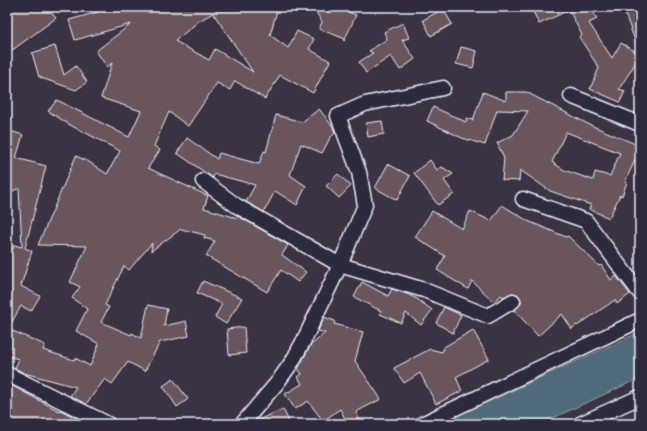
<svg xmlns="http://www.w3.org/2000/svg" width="647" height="431" font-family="Mali,sans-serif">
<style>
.water{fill:#516a79;stroke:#8da0ac}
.building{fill:#6b545c;stroke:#e8f1f8;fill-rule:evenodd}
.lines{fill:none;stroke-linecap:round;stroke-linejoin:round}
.minor-casing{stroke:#e8f1f8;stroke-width:17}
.minor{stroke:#2f2a3d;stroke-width:14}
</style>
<rect width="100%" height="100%" fill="#3b3243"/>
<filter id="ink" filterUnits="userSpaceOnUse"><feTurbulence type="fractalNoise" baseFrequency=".025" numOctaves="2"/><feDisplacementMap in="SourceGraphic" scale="8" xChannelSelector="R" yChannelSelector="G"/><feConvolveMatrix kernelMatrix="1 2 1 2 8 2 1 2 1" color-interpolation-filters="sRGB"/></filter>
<g filter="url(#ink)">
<polygon class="water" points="640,332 640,378 540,424 439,424"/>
<g class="building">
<polygon points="7,7 47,7 56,18 7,54"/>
<path d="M97,7H278L270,35L288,48L297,31L314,39L309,49L330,61L313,93L280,75L265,99L235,81L230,90L217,83L188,126L169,112L154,146L160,150L148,168L208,196L204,208L237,218L238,216L288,245L282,255L306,272L298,282L281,270L267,292L206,256L215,241L204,238L205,235L181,229L151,251L152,243L129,270L124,266L105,305L109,307L101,322L131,335L132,333L141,338L148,305L167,309L164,326L186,321L189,336L160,342L145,371L128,362L112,384L105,379L86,404L70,396L76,387L24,373L15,368L19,359L7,356V247L13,249L14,245L22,247L19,188L7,194V130L23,135L16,158L46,166L25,248L32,251L21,286L40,296L31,311L21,306L8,329L45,345L43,350L74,360L75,358L90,366L99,344L76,331L87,309L72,298L80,287L70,282L87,246L38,245L76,156L89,162L107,174L120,151L86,133L87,132L85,133L70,125L48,111L57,100L129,137L141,111L101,98L112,63L107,67L96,51L131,24L75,40L69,20L98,12ZM213,13L253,72L215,49L209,60L175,41L199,21Z"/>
<polygon points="313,7 337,7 356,15 344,41 343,38 319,29 322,22"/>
<polygon points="531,7 591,7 597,19 589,23 612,58 621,43 640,54 640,56 619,89 625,91 620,102 590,89 599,68 579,37 582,35 569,10 539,24"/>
<polygon points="640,8 640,51 639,51 625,14"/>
<polygon points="443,9 452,24 431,36 423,20"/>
<polygon points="403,23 409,38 402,40 415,59 400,70 391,56 366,73 359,62 373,53 369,51 387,39 384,32"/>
<polygon points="55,46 64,75 76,66 87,82 76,90 41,78 41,76 39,77 32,53"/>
<polygon points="461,47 477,51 473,68 456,64"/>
<path d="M483,92L506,101V92H526L588,124L640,146V149L625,182H627L622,196L620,195L609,218L589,209L591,205L550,191L520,170L519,181L502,180L504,158L497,143L513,135L528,111L497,110L485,145L462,138L427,121L433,107L466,122L467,118L473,120ZM566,132L620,153L610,176L595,172L593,180L564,170L552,162Z"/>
<polygon points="319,109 333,127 335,133 330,138 322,153 301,144 290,175 306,186 297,205 275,191 264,212 246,202 255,185 214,174 213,178 177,153 187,138 217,159 219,153 259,164 264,151 266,152 276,115 302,122"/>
<polygon points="382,121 384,134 368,137 366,123"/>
<polygon points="430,160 437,170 442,167 453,174 444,180 454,194 438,205 414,173"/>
<polygon points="388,164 410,176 397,200 375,188"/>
<polygon points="338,174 351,186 339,198 326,186"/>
<polygon points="502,205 528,221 566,237 568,236 599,266 601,265 611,280 616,276 630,294 617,304 615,300 577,326 576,325 572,329 562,314 538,336 514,310 520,305 521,301 520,297 517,294 512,293 503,297 501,295 494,302 472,281 468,289 437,270 445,256 415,237 432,211 462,229 470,211 491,221"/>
<polygon points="203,281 242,298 226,324 215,317 222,304 197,293"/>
<polygon points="362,282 388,296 392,289 407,294 417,299 432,310 421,325 406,313 401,323 380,314 381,311 354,297"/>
<polygon points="444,307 461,315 453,333 436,323"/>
<polygon points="324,317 335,321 334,324 363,332 355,361 381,399 356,412 361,424 348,424 340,409 323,421 308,401 295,409 285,394 302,384 298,377 302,374 298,369 310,346 325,333 318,331"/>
<polygon points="244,327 246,353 229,355 227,329"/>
<polygon points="473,330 489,359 456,377 462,391 436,404 420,373 404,383 394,368 430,349 442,352 444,347"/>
<polygon points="173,379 188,399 177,407 163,386"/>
<polygon points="7,383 59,411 60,410 76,418 75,420 80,424 7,424"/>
<polygon points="283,409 290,424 253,424 256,421"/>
</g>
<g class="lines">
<g class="minor-casing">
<g id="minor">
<polyline points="571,96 640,124"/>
<polyline points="203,181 237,206 340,265 424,290 488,316 513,301"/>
<polyline points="523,199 586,221 640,293"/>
<polyline points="7,374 108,424"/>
<polyline points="242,424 277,383 292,362 304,340 340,265 365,205 359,172 338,116 365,104 443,88"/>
<polyline points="422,424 640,320"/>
<polyline points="580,424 640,397"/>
</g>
</g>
<use href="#minor" class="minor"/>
</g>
</g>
<rect width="647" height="431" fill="none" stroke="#2f2a3d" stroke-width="24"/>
<rect x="12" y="12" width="623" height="407" fill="none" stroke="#e8f1f8" stroke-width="1.5" filter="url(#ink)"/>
</svg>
